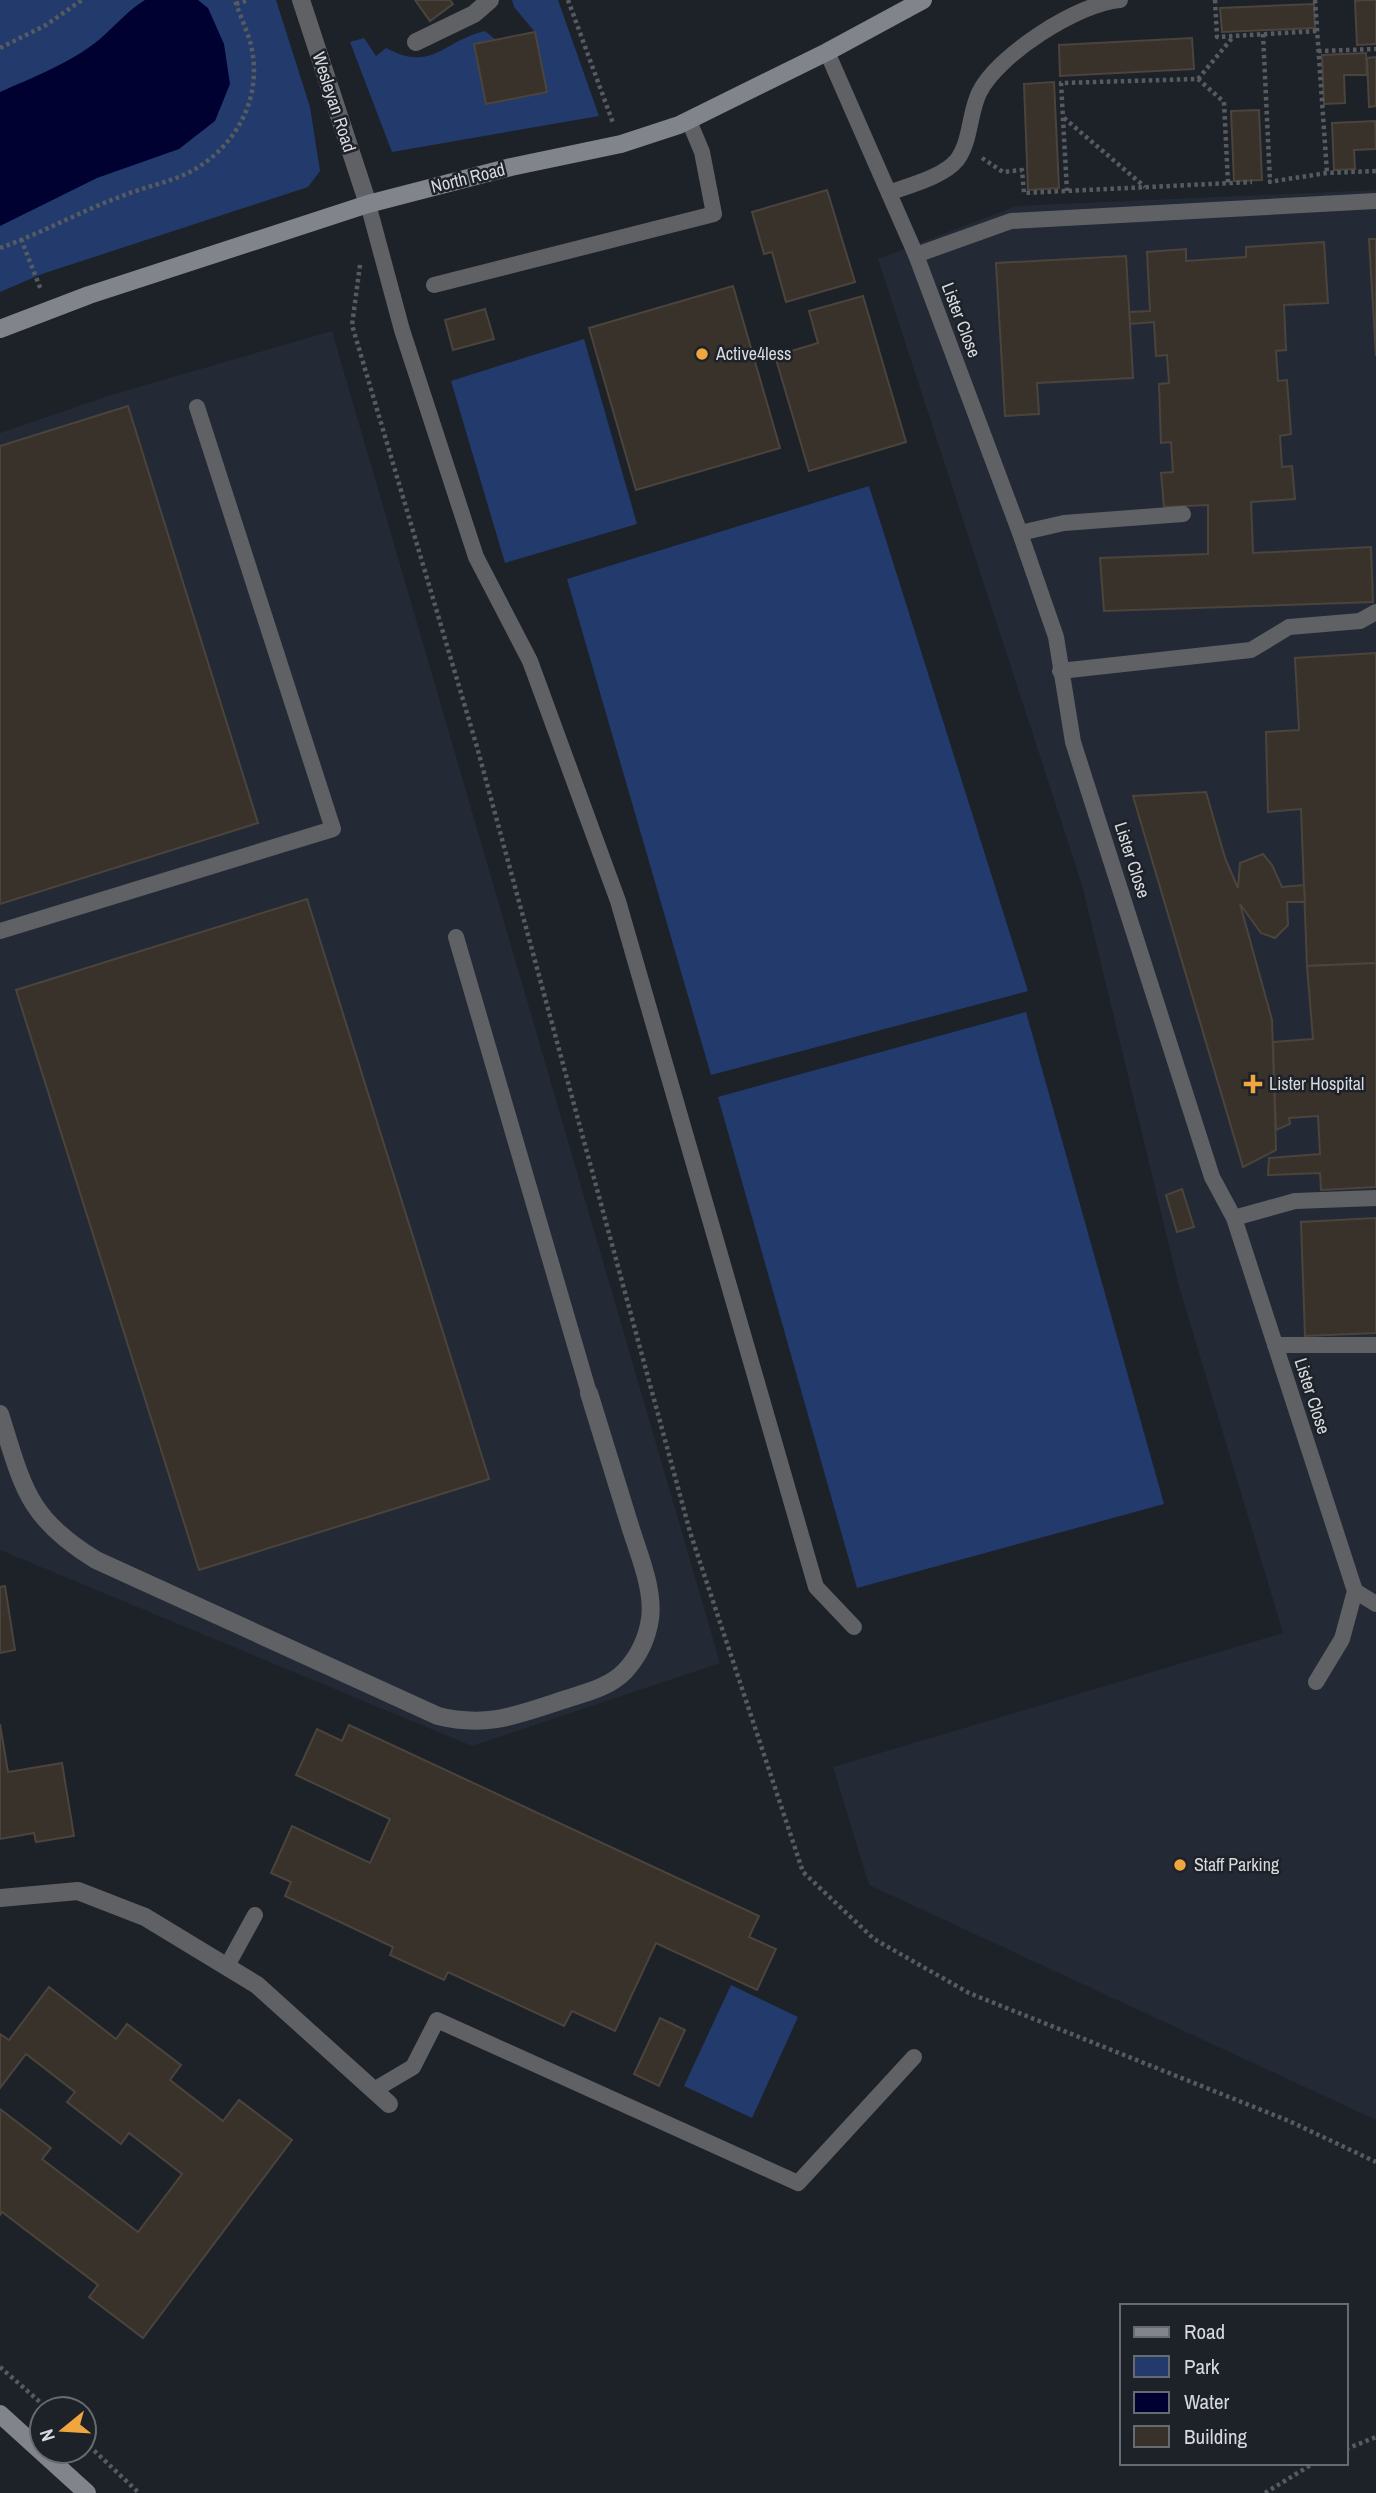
<svg xmlns="http://www.w3.org/2000/svg" width="1376" height="2493" font-family="'Archivo Narrow',sans-serif">
<style>
.built{fill:#232a36}
.green{fill:#223b6c}
.water{fill:#000031}
.building{fill:#38322b;stroke:#4a443d;stroke-width:2}
.lines{fill:none;stroke-linecap:round;stroke-linejoin:round}
.path{stroke:#575b61;stroke-width:4.5;stroke-dasharray:3.5 3.5;stroke-linecap:butt}
.lane{stroke:#5f6164;stroke-width:16}
.street{stroke:#5f6164;stroke-width:18}
.secondary{stroke:#81858b;stroke-width:18}
.poi-dot{fill:#f0a63f;stroke:#1d2128;stroke-width:2.5}
.labels{text-anchor:middle;stroke-width:5;stroke-linejoin:round;paint-order:stroke}
.street-label{font-size:18px;fill:#d7d9de;stroke:#1d2128}
.poi-label{font-size:18px;fill:#d7d9de;stroke:#1d2128;text-anchor:start}
</style>
<rect width="100%" height="100%" fill="#1d2128"/>
<g class="built">
<polygon points="1376,190 1376,2120 869,1885 833,1767 1283,1633 1178,1283 1082,885 878,259 1016,206"/>
<polygon points="332,331 720,1663 472,1746 0,1550 0,433 114,394"/>
</g>
<g class="green">
<polygon points="0,0 276,0 310,107 320,171 308,187 42,274 0,292"/>
<path d="M512,0H558L599,116L392,152L350,42L364,38L376,56L386,48C433,73 442,41 485,31L496,40L486,104L547,92L535,32L514,7Z"/>
<polygon points="584,339 637,524 505,563 451,381"/>
<polygon points="869,486 1028,991 711,1075 567,579"/>
<polygon points="1026,1012 1164,1504 857,1588 718,1097"/>
<polygon points="731,1985 798,2017 752,2118 684,2086"/>
</g>
<path class="water" d="M145,0H198L208,8L224,44L230,84L215,121L179,149L97,178L0,226V92C34,77 72,62 100,39C116,25 127,11 145,0Z"/>
<g class="building">
<polygon points="415,0 450,0 453,4 430,21"/>
<polygon points="1364,0 1376,0 1376,44 1357,45 1355,1"/>
<polygon points="1314,4 1315,28 1222,32 1220,8"/>
<polygon points="535,32 547,92 486,104 474,44"/>
<polygon points="1192,38 1194,69 1060,76 1059,45"/>
<polygon points="1366,53 1367,75 1344,75 1345,103 1324,104 1322,55"/>
<polygon points="1376,57 1376,106 1369,107 1367,58"/>
<polygon points="1054,82 1059,188 1028,190 1024,84"/>
<polygon points="1259,110 1262,180 1234,181 1231,111"/>
<polygon points="1375,121 1376,149 1354,150 1355,169 1334,170 1332,123"/>
<polygon points="827,190 855,282 786,302 772,252 764,254 752,212"/>
<polygon points="1369,239 1376,239 1376,356"/>
<polygon points="1324,242 1328,303 1284,305 1286,350 1276,351 1278,381 1287,380 1291,434 1280,436 1282,467 1292,466 1295,499 1251,502 1253,553 1371,547 1373,602 1104,611 1100,558 1208,554 1208,505 1164,507 1161,473 1173,472 1171,442 1161,443 1159,384 1169,383 1167,355 1156,356 1154,322 1130,324 1129,312 1150,311 1147,252 1186,249 1186,261 1246,257 1246,247"/>
<polygon points="1126,256 1133,378 1037,383 1039,414 1005,416 996,263"/>
<polygon points="733,286 780,448 636,490 589,328"/>
<polygon points="863,296 906,442 809,471 775,356 818,343 809,311"/>
<polygon points="485,309 494,339 453,350 445,320"/>
<polygon points="128,406 258,823 0,904 0,446"/>
<polygon points="1376,653 1376,963 1307,966 1301,809 1268,812 1266,732 1299,730 1295,658"/>
<polygon points="1206,792 1225,858 1238,888 1240,863 1263,854 1272,865 1282,887 1304,885 1305,902 1287,902 1288,925 1275,938 1261,933 1240,904 1272,1020 1276,1150 1243,1167 1133,796"/>
<polygon points="307,899 489,1479 199,1570 16,990"/>
<polygon points="1376,963 1376,1187 1321,1190 1320,1173 1268,1175 1269,1158 1320,1154 1318,1116 1289,1118 1290,1124 1276,1130 1273,1042 1313,1039 1307,966"/>
<polygon points="1182,1189 1194,1227 1177,1232 1166,1195"/>
<polygon points="1376,1218 1376,1333 1305,1336 1301,1222"/>
<polygon points="5,1586 15,1650 0,1653 0,1587"/>
<polygon points="0,1724 8,1772 62,1763 74,1836 36,1842 34,1833 0,1839"/>
<polygon points="349,1725 759,1916 749,1937 776,1949 757,1990 656,1943 615,2031 572,2011 564,2026 448,1972 444,1980 390,1955 393,1947 285,1896 291,1882 271,1873 292,1826 370,1863 390,1819 296,1775 317,1729 342,1741"/>
<polygon points="49,1987 116,2039 127,2024 181,2065 170,2080 223,2121 239,2100 292,2140 143,2338 89,2297 98,2285 2,2212 0,2215 0,2109 51,2148 42,2159 138,2232 182,2174 129,2133 121,2144 67,2102 75,2092 26,2054 0,2088 0,2034 9,2040"/>
<polygon points="660,2018 685,2030 659,2086 634,2074"/>
</g>
<g class="lines">
<g class="path">
<polyline points="568,0 613,123"/>
<polyline points="1215,0 1217,37 1317,31"/>
<polyline points="1315,0 1327,173"/>
<polyline points="236,4 249,0"/>
<polyline points="1263,34 1270,182"/>
<polyline points="0,48 46,25 82,0"/>
<polyline points="1318,51 1376,49"/>
<polyline points="1198,79 1233,37"/>
<polyline points="1064,118 1145,187"/>
<polyline points="982,158 1003,172 1022,170 1024,193 1252,182"/>
<polyline points="1268,182 1327,173 1376,171"/>
<polyline points="1067,191 1061,83 1198,79 1224,102 1228,183"/>
<polyline points="21,239 41,290"/>
<path d="M0,248C42,233 81,211 122,196C144,187 167,183 188,173C233,150 262,102 252,50C249,33 240,17 235,0"/>
<polyline points="360,265 352,325 477,747 690,1532 803,1872 874,1939 969,1993 1289,2121 1376,2162"/>
<polyline points="0,2367 48,2409"/>
<polyline points="84,2441 139,2493"/>
<polyline points="1346,2449 1376,2437"/>
<polyline points="1265,2493 1314,2463"/>
</g>
<g class="lane">
<polyline points="827,52 916,255 1020,533 1056,637 1073,742 1212,1177 1234,1218 1355,1591 1342,1639 1316,1682"/>
<path d="M889,193C910,185 943,177 957,160C971,141 969,114 979,93C997,55 1079,3 1120,0"/>
<polyline points="368,204 402,330 476,557 530,661 618,901 816,1587 854,1627"/>
<polyline points="916,255 1011,221 1376,201"/>
<polyline points="434,285 714,214 702,152 689,121"/>
<polyline points="1020,533 1064,523 1183,514"/>
<polyline points="1060,671 1251,650 1289,627 1360,621 1376,612"/>
<polyline points="0,931 333,829 197,407"/>
<polyline points="456,937 589,1393"/>
<polyline points="1234,1218 1295,1201 1376,1198"/>
<polyline points="1275,1345 1376,1345"/>
<polyline points="1355,1591 1376,1604"/>
<polyline points="227,1966 255,1915"/>
<polyline points="374,2090 413,2067 437,2020 798,2183 914,2057"/>
</g>
<g class="street">
<polyline points="301,0 368,204"/>
<polyline points="416,42 474,14 490,0"/>
<path d="M0,1414C23,1487 27,1518 96,1560L438,1716C487,1728 517,1715 563,1700C584,1693 609,1688 625,1671C638,1657 647,1639 650,1619C654,1589 639,1555 630,1526C616,1482 603,1437 589,1393"/>
<polyline points="0,1898 78,1891 145,1917 257,1985 389,2104"/>
</g>
<g class="secondary">
<polyline points="0,329 89,295 368,204 511,167 621,144 679,125 827,52 923,0"/>
<polyline points="0,2414 87,2493"/>
</g>
</g>
<g class="poi-dot">
<circle cx="702" cy="354" r="7"/>
<path d="M1249.5 1073.5h7v7h7v7h-7v7h-7v-7h-7v-7h7z"/>
<circle cx="1180" cy="1865" r="7"/>
</g>
<g class="labels">
<g class="street-label">
<text transform="translate(334 102) rotate(72)" y="6">Wesleyan Road</text>
<text transform="translate(468 178) rotate(-14)" y="6">North Road</text>
<text transform="translate(961 320) rotate(69)" y="6">Lister Close</text>
<text transform="translate(1132 860) rotate(72)" y="6">Lister Close</text>
<text transform="translate(1312 1396) rotate(72)" y="6">Lister Close</text>
</g>
<g class="poi-label">
<text x="716" y="360">Active4less</text>
<text x="1269" y="1090">Lister Hospital</text>
<text x="1194" y="1871">Staff Parking</text>
</g>
</g>
<rect x="1120" y="2304" width="228" height="161" fill="#1d2128" stroke="#676b71" stroke-width="2"/>
<rect x="1134" y="2327" width="35" height="10" fill="#81858b" stroke="#676b71" stroke-width="2"/>
<text x="1184" y="2339" font-size="21" fill="#d7d9de">Road</text>
<rect x="1134" y="2356" width="35" height="21" fill="#223b6c" stroke="#676b71" stroke-width="2"/>
<text x="1184" y="2374" font-size="21" fill="#d7d9de">Park</text>
<rect x="1134" y="2392" width="35" height="21" fill="#000031" stroke="#676b71" stroke-width="2"/>
<text x="1184" y="2409" font-size="21" fill="#d7d9de">Water</text>
<rect x="1134" y="2426" width="35" height="21" fill="#38322b" stroke="#676b71" stroke-width="2"/>
<text x="1184" y="2444" font-size="21" fill="#d7d9de">Building</text>
<g transform="translate(63 2430) rotate(252)"><circle r="33" fill="#1d2128" stroke="#676b71" stroke-width="2"/>
<path d="M0-5L12 26L0 18L-12 26Z" fill="#f0a63f"/>
<text y="-10" font-size="19" font-weight="bold" text-anchor="middle" fill="#d7d9de">N</text>
</g>
</svg>
